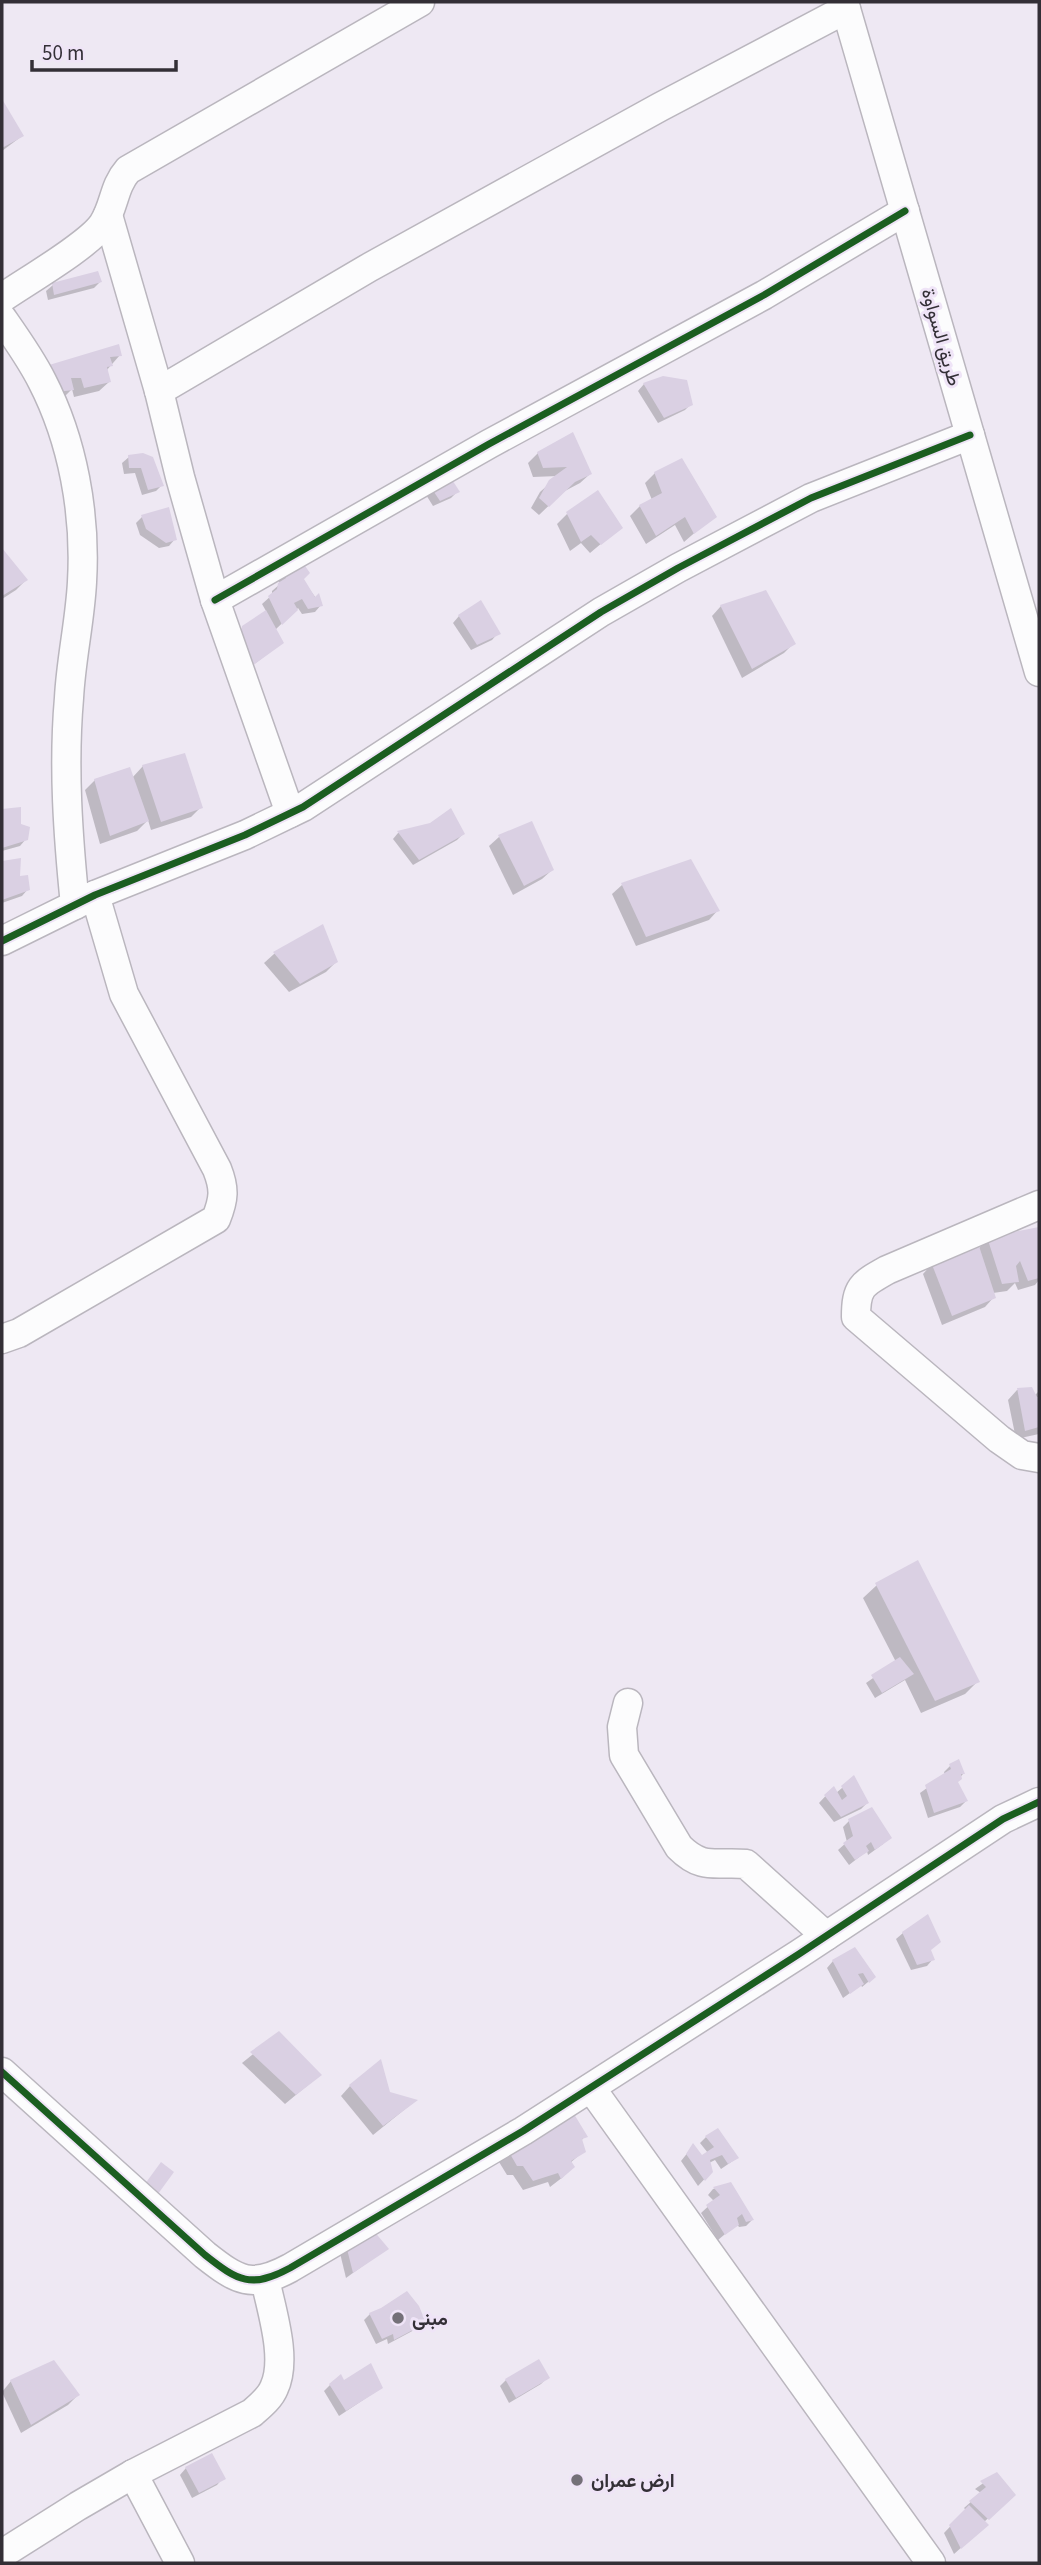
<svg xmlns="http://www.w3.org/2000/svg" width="1041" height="2565" font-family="'Source Sans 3',Vazirmatn,sans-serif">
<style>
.shadow{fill:#0003}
.building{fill:#dad0e3}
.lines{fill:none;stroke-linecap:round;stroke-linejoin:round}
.minor-casing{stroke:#bab6be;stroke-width:31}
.minor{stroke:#fcfcfd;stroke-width:28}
.cycleway-casing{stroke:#efe4f7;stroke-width:11}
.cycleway{stroke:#1b5e20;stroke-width:7}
.poi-dot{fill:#747078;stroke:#efe4f7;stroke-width:2.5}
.labels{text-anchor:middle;stroke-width:6;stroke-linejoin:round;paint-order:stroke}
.street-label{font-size:19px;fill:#332f36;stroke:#efe4f7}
.poi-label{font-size:19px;font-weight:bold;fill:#332f36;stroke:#efe4f7;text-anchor:start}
</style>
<rect width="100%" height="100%" fill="#eee8f3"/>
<g class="shadow">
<polygon points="2,103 22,136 2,151"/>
<polygon points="100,282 94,288 48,300 46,291 53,285"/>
<polygon points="120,355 106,371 109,382 99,391 74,397 72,389 62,399 50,366"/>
<polygon points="663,378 691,404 685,410 658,423 638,391 644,384"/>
<polygon points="538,453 590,474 580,483 563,492 539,515 531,508 540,492 558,476 533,477 528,463"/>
<polygon points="129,457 162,485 156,491 142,495 135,473 124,474 122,463"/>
<polygon points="655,473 714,516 684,542 675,525 646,544 630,516 640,506 652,500 645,483"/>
<polygon points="423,490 457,492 451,498 433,506"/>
<polygon points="567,514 621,527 590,553 581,543 570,551 557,524"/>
<polygon points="142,517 175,539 169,546 159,548 140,535 136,523"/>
<polygon points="2,551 26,580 16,590 2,599"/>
<polygon points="284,573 302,579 321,605 315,612 302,614 298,608 275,630 282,643 245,671 236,634 266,611 262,604 272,595 272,591 280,584 278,579"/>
<polygon points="721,606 794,643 784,653 742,678 712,616"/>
<polygon points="459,616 498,633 492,640 471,650 453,623"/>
<polygon points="143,766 201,807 191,817 151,830 148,820 137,831 100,844 85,790 95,780 132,778"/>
<polygon points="19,809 19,826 26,839 20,846 2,851 2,810"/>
<polygon points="531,823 552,870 542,879 513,895 489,846 499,837"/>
<polygon points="431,825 463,834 457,840 413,865 393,839 398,833"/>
<polygon points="19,860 18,877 28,889 22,896 2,903 2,863"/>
<polygon points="622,885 718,910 709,920 636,946 612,894"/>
<polygon points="322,926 336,962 326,972 289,992 264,963 274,954"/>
<polygon points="1039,1229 1039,1280 1035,1285 1018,1290 1015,1283 1007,1291 993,1293 994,1297 985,1307 942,1325 923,1274 932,1264 978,1249 988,1239"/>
<polygon points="1031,1389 1034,1396 1039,1391 1039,1434 1016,1439 1008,1400 1017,1390"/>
<polygon points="877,1585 978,1681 965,1694 921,1713 905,1680 875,1698 866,1683 896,1662 863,1598"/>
<polygon points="951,1765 963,1774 956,1782 966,1801 960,1807 928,1818 920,1793 945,1775 944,1772"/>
<polygon points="854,1778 867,1803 861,1809 834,1822 819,1803 833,1788 836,1793"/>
<polygon points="849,1821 883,1844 868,1855 867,1851 849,1865 838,1850 847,1842 843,1827"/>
<polygon points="903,1933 929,1951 933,1959 927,1966 911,1970 896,1939"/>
<polygon points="833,1961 874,1977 862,1987 861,1985 843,1998 827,1968"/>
<polygon points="279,2033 320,2075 285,2104 242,2063"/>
<polygon points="350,2086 389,2094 415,2101 373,2135 341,2096"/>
<polygon points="585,2136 581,2141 584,2151 570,2163 563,2177 550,2187 548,2182 523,2190 513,2175 507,2175 496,2157"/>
<polygon points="706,2137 737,2158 721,2169 715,2160 709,2163 711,2172 698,2186 681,2161 693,2146 701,2158 708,2153 700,2143"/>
<polygon points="730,2184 752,2220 746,2226 739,2227 737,2224 718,2240 701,2213 714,2201 708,2195 713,2189"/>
<polygon points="339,2249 386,2249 346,2278"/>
<polygon points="370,2314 424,2322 418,2328 388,2344 387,2339 376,2344 364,2320"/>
<polygon points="547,2378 541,2384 509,2403 500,2386 506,2380"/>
<polygon points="11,2381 78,2395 68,2405 21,2433 2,2392"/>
<polygon points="343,2382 381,2388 339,2416 324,2391 330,2385"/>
<polygon points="186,2468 223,2478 217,2485 192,2498 180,2475"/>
<polygon points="996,2474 1014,2494 984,2522 980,2531 954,2554 944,2533 966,2510 964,2508 981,2493 975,2489"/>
</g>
<g class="building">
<polygon points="2,99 24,136 2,148"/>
<polygon points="98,271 102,282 54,295 52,283"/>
<polygon points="119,344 122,356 110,357 113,366 107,367 111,382 84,388 81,378 71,378 74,390 56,392 49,365"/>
<polygon points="663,376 687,380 693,405 664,418 643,383"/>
<polygon points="573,432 592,474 575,482 549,507 539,498 549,480 567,467 543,468 537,452"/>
<polygon points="143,453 153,457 164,486 148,490 141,468 129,468 128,455"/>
<polygon points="682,458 717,517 694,534 685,517 656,536 639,505 662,493 654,472"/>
<polygon points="449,475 460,492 440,501 428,483"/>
<polygon points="598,490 623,528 601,545 591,535 581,542 566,512"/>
<polygon points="169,507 177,540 166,543 146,529 141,515"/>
<polygon points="2,548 28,580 2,596"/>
<polygon points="303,563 310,573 304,579 315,597 319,593 323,606 308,609 302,599 294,603 298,610 282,625 268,596 277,589 278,583 286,578 283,571"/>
<polygon points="766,590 796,644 752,669 720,605"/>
<polygon points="481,600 501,634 477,645 458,615"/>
<polygon points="266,610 284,643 252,666 240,637 242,626"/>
<polygon points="185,753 203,808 161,822 142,765"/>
<polygon points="130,767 149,821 110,836 94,779"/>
<polygon points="21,807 21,824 30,827 28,840 2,848 2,809"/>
<polygon points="451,808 465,834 419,860 397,831 430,823"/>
<polygon points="532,821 554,870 524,886 498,835"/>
<polygon points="21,858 20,876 28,875 30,890 2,900 2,861"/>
<polygon points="691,859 720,911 646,937 621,883"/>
<polygon points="323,924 338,962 300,984 273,952"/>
<polygon points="1039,1227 1039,1278 1028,1281 1020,1261 1016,1266 1019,1282 1002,1284 987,1237"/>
<polygon points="978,1243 996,1298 952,1316 931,1262"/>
<polygon points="1032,1387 1037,1397 1039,1397 1039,1427 1025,1431 1017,1388"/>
<polygon points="918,1560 980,1682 935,1701 875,1583"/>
<polygon points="900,1657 914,1674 882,1693 871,1675"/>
<polygon points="959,1759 965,1774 961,1774 962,1779 958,1782 968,1801 934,1813 925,1785 951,1769 949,1764"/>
<polygon points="854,1775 869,1803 841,1817 824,1795 834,1786 842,1800 847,1796 841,1786"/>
<polygon points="872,1807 892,1838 875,1850 871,1842 866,1846 869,1851 855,1860 843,1843 853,1836 848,1819"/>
<polygon points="928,1914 941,1942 931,1950 935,1960 917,1965 902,1932"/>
<polygon points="855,1947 876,1977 869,1983 863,1973 858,1974 864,1984 850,1994 832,1960"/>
<polygon points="279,2031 322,2075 296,2095 250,2052"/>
<polygon points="381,2059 390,2092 418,2100 383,2126 349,2085"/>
<polygon points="574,2114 588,2137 582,2139 586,2152 571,2161 575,2167 561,2179 558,2173 533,2181 523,2166 517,2166 505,2145"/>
<polygon points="718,2128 739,2158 728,2164 722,2155 710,2160 713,2172 705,2181 686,2154 693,2143 702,2155 714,2147 705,2136"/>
<polygon points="161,2162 174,2172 155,2198 142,2188"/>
<polygon points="731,2182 754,2220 746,2222 742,2214 737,2218 739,2225 725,2235 706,2205 720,2195 713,2187"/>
<polygon points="373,2230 389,2249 353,2273 345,2241"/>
<polygon points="407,2291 419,2306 426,2323 394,2340 393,2334 382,2339 369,2313 381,2308"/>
<polygon points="539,2359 550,2378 516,2398 505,2379"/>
<polygon points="54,2360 80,2395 31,2425 10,2380"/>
<polygon points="371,2363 383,2388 346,2411 329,2384 341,2374 344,2380"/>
<polygon points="212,2453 226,2479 199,2493 185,2467"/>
<polygon points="997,2472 1016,2495 989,2520 969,2501 986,2487 980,2481"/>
<polygon points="969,2505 989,2525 961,2549 949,2525"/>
</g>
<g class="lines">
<g class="minor-casing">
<g id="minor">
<polyline points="844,2 1039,672"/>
<polyline points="108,215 159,391 180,477 215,600 290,813"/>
<path d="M2,298C25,282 89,245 103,224C115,206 113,187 128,170L420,2"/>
<path d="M2,318C16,338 31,359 42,381C73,441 86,514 82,582C80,621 71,659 69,698C63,767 68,836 75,905"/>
<polyline points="159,391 370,267 660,107 846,9"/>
<polyline points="215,600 489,444 764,295 905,211"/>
<polyline points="2,941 95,895 245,835 303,807 601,612 678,568 811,498 970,435"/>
<path d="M1039,1205L887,1270C862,1284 856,1287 856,1317L999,1439L1022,1455L1039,1458"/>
<path d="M2,1339L19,1333L216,1219C224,1199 225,1189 217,1169L124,994L95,895"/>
<path d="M628,1703L622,1727L624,1755L679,1847C703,1871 716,1861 746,1864L826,1936"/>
<path d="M2,2072L205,2255C238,2281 251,2289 290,2268L523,2131L799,1954L1003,1819L1039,1802"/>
<polyline points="591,2088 931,2563"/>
<polyline points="133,2474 180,2563"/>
<path d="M2,2554L78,2506L133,2474L252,2413C260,2406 270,2398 274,2388C288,2359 271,2309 265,2279"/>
</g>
</g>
<use href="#minor" class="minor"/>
<g class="cycleway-casing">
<g id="cycleway">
<polyline points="215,600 489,444 764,295 905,211"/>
<polyline points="2,941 95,895 245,835 303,807 601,612 678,568 811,498 970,435"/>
<path d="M2,2072L205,2255C238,2281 251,2289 290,2268L523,2131L799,1954L1003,1819L1039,1802"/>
</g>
</g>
<use href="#cycleway" class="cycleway"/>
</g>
<g class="poi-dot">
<circle cx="398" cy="2318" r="7"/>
<circle cx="577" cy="2480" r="7"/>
</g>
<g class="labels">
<g class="street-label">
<text transform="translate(942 337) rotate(74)" y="7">طريق السواوة</text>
</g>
<g class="poi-label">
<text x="412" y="2325">مبنى</text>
<text x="591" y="2487">ارض عمران</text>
</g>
</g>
<rect width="1041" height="2565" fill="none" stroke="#332f36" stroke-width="7"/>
<path d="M32 60v10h144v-10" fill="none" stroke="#332f36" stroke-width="3.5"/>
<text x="42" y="60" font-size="21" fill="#332f36" stroke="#efe4f7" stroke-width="5" paint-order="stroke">50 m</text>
</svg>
